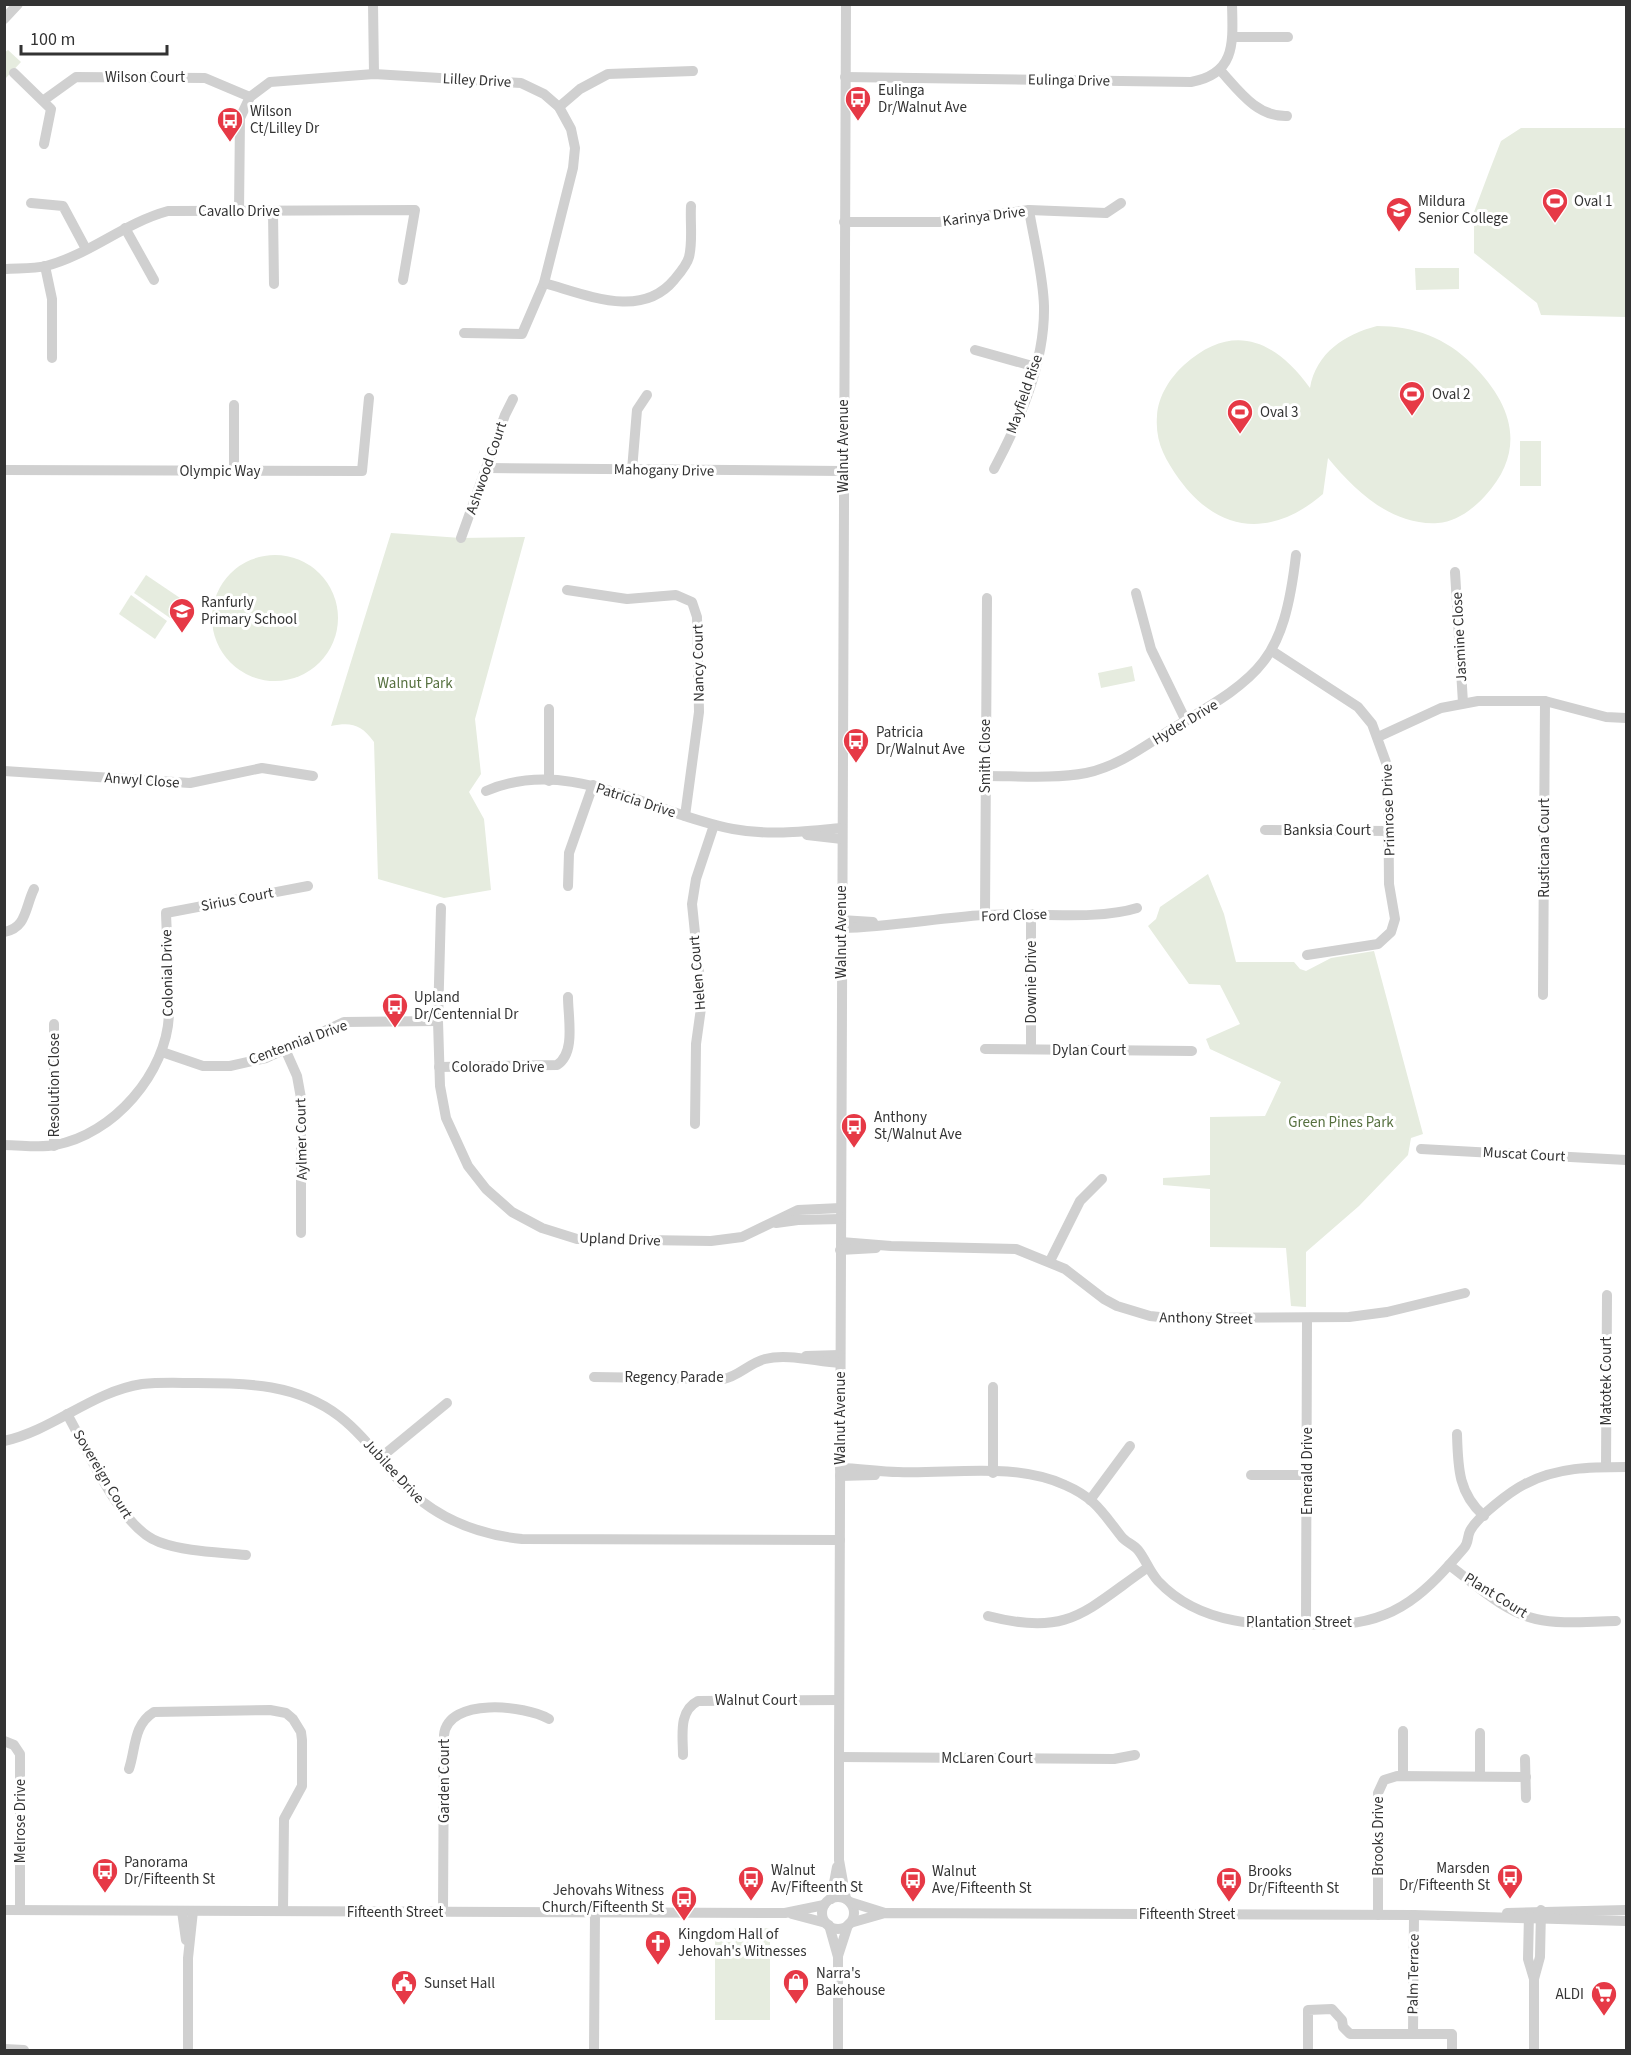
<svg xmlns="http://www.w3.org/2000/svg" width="1631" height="2055" font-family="'Source Sans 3',sans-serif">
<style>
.green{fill:#e6ecdf}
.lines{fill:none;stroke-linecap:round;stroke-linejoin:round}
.minor{stroke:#d0d0d0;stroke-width:10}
.labels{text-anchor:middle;stroke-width:6;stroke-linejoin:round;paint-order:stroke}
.street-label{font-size:15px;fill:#333;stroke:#fff}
.poi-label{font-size:15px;fill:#333;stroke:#fff;text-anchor:start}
.park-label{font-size:15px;fill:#56703f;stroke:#fff}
</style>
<rect width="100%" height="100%" fill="#fff"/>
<g class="green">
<polygon points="8,50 21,62 5,79 4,53"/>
<polygon points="1521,128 1626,128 1626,317 1541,315 1537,303 1474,253 1474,212 1489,172 1501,141"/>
<polygon points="1415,268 1459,268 1459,289 1416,290"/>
<path d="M1377,326C1414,326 1446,338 1472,364C1513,405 1527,450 1485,496C1473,509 1456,522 1438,523C1392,526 1355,491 1328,458L1323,494C1272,538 1219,534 1179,479C1165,459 1155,442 1157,416C1158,396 1170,378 1184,365C1233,321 1275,340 1310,388C1316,353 1345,334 1377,326Z"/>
<rect x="1520" y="441" width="21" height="45"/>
<path d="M391,533L461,538L525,537L475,719L481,774L469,792L484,819L491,890L444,898L378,879L374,742C361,724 351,722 331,726Z"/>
<circle cx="275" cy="618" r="63"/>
<polygon points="146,575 183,600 170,618 134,593"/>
<polygon points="131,595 167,621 155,639 119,614"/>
<polygon points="1132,666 1135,681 1101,688 1098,673"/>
<polygon points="1208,874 1224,914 1236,962 1294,962 1300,969 1306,971 1331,958 1374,951 1423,1134 1411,1138 1408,1155 1384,1180 1359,1206 1306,1252 1306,1307 1291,1306 1286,1248 1210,1247 1210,1189 1163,1185 1163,1178 1210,1175 1210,1117 1265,1116 1281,1082 1210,1049 1206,1039 1240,1024 1220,985 1189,984 1148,926 1156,919 1160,907"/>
<polygon points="770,1928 770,2020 715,2020 715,1929"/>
</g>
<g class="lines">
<g class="minor">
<polyline points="373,4 374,74"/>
<polyline points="846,4 839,1757 839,1860 846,1899"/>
<polyline points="4,19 18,4"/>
<polyline points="1233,37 1288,37"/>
<path d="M1220,70C1239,91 1257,117 1287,116"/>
<polyline points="14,73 51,109 44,144"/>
<path d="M845,77L1191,82C1236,74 1233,43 1232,4"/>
<polyline points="44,100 76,77 205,78 250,97"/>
<polyline points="559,107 580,89 608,74 693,71"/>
<polyline points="31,203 63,206 86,249"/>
<polyline points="239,212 240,118 250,97 270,82 374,74 521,83 544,94 559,107 571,129 575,148 573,168 544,283 522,334 464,333"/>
<polyline points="273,212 274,284"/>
<polyline points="844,222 939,222 1029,210 1106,213 1121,203"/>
<polyline points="125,228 154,280"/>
<polyline points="45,266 52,299 52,358"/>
<path d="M4,269C18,268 33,269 46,266C89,255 124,223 168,211L415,210L403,280"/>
<path d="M544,283C585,294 641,320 674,280C679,274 687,265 689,257C693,242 690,222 691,206"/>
<polyline points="975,350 1036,367"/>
<polyline points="234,405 234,471"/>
<polyline points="487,468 842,471"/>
<path d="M994,469C1020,420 1045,363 1044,306C1043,274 1034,241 1029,210"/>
<polyline points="4,470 362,471 369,398"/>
<polyline points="632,470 637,410 647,395"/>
<polyline points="461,538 505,415 513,399"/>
<polyline points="1455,572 1463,703"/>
<polyline points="567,590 627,599 676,595 692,602 697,617 699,712 685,816"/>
<polyline points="1136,593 1151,649 1186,721"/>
<polyline points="1272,651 1358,707 1372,724 1388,768 1389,884 1395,919 1391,932 1378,944 1307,955"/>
<polyline points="549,709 549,781"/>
<polyline points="1378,737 1441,708 1478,701 1545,701 1606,717 1626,718"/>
<polyline points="4,771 190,783 262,768 313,776"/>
<path d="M985,776C1018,776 1054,779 1086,773C1116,767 1142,748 1167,732C1258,677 1283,667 1296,555"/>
<path d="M486,791C570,755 652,814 733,829C769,836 805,831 842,828"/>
<polyline points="1265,830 1389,831"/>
<polyline points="807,835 842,839"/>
<polyline points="568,886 569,853 593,785"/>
<polyline points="441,908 438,1021 440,1086 446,1118 468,1166 486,1189 512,1212 542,1228 577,1239 711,1241 742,1237 798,1210 841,1208"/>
<polyline points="985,915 987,598"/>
<polyline points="841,920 873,922"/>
<path d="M842,928C890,927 937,918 984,915C1030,912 1096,921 1137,908"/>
<path d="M4,932C27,928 25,907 34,889"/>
<polyline points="1543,995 1545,701"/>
<polyline points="54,1024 54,1146"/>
<polyline points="285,1049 297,1076 301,1098 301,1233"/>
<polyline points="985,1049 1192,1051"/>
<polyline points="1031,1049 1031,914"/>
<polyline points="162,1052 203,1066 230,1066 266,1058 344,1022 438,1021"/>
<path d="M439,1067L557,1065C576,1053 568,1018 568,997"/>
<polyline points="695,1124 696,1044 702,1001 692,904 696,879 714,825"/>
<path d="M4,1145C21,1145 40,1148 55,1145C113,1135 167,1073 169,1014C171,981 167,946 166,913L308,886"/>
<polyline points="1421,1149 1626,1160"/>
<polyline points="776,1223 798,1220 841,1219"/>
<polyline points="841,1242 891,1246 1016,1249 1065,1269 1104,1299 1117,1306 1150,1316 1169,1318 1349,1317 1387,1312 1465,1293"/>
<polyline points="840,1250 876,1248"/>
<polyline points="1050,1261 1080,1201 1102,1179"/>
<polyline points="806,1356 840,1355"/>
<path d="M594,1377L723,1379C738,1377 749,1363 765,1359C788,1353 817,1362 840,1363"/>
<path d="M67,1414C87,1449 121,1529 159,1542C186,1552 217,1552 246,1555"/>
<path d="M1457,1434C1458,1467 1458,1493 1484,1516"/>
<path d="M4,1441C54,1430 91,1392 142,1384C160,1382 179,1383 197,1383C248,1383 297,1384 339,1416C361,1433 377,1455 395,1476C428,1514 472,1534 522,1539L840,1540"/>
<polyline points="380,1458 447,1403"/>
<polyline points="1606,1467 1607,1295"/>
<path d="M840,1468C859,1468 879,1472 898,1472C952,1474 1015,1462 1065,1485C1095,1498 1102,1512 1121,1536C1125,1542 1133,1544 1138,1550C1146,1560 1149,1571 1158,1581C1205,1631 1274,1625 1337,1624C1397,1623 1428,1590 1464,1548C1469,1542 1467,1537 1470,1531C1477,1517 1511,1491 1525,1484C1557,1467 1591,1467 1626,1467"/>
<polyline points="993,1473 993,1387"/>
<polyline points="1251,1475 1307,1475"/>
<polyline points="840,1476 875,1475"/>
<polyline points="1090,1500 1130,1446"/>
<path d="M1449,1565C1475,1584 1504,1612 1536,1619C1561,1625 1591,1621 1616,1621"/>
<path d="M988,1616C1069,1637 1085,1611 1147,1568"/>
<polyline points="1306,1623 1307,1319"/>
<polyline points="4,1741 14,1745 20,1754 20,1910"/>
<path d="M683,1755C683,1736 678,1711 698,1701L839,1700"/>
<polyline points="839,1757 1114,1759 1135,1755"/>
<polyline points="1525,1759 1526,1798"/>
<path d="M129,1769C136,1748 133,1725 154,1712L270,1710L286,1713L293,1719L301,1732L302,1740V1786L284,1819L283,1911"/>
<polyline points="1403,1776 1403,1731"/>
<polyline points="1480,1776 1480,1733"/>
<circle cx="838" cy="1913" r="16"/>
<polyline points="831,1899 837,1867"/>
<polyline points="850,1902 885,1913"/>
<polyline points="4,1910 785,1913 824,1905"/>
<polyline points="182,1911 186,1940"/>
<path d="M443,1912L444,1735C448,1697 525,1705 549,1719"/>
<polyline points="1507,1913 1626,1910"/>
<polyline points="792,1914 826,1923"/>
<polyline points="1529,1914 1528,1959 1534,1979"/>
<polyline points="1378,1915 1378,1793 1384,1780 1397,1776 1526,1777"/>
<polyline points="850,1923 885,1913 1414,1915 1626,1921"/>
<polyline points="829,1925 838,1957 838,2050"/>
<polyline points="838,1956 848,1925"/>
<polyline points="1413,2034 1414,1915"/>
<polyline points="4,2049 24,2050"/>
<polyline points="188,2050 188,1958 193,1911"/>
<polyline points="594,2050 595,1912"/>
<polyline points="1308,2050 1308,2010 1332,2009 1342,2020 1343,2027 1350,2034 1452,2034 1452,2050"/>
<polyline points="1534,2050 1534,1979 1540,1957 1541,1910"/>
</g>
</g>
<defs>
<g id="bus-pin" transform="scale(1.35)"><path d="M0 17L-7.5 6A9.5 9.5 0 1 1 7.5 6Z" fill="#e63946" stroke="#fff"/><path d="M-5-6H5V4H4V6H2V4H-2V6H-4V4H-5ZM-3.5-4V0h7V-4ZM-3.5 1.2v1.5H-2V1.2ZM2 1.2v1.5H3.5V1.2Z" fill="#fff"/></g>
<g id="stadium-pin" transform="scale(1.35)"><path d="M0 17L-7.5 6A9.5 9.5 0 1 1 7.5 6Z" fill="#e63946" stroke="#fff"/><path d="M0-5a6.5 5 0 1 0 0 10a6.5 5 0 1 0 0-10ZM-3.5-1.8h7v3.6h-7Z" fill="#fff"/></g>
<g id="school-pin" transform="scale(1.35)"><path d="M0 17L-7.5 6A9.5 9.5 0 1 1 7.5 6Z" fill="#e63946" stroke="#fff"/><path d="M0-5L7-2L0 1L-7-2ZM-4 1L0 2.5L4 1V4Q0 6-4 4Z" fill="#fff"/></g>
<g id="church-pin" transform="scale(1.35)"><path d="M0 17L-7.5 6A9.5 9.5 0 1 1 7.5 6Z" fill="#e63946" stroke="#fff"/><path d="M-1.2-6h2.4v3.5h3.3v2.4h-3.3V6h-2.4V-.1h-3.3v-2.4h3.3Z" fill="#fff"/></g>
<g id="shop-pin" transform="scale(1.35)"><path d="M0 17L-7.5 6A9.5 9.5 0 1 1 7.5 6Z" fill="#e63946" stroke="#fff"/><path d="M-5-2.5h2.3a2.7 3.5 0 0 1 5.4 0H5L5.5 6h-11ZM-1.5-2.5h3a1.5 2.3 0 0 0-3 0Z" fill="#fff"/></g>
<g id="civic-pin" transform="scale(1.35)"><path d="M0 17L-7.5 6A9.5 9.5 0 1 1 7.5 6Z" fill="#e63946" stroke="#fff"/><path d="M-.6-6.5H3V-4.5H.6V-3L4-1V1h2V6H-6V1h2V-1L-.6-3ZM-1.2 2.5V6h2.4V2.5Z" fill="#fff"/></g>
<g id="supermarket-pin" transform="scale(1.35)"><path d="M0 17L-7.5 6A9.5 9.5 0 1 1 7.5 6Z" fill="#e63946" stroke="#fff"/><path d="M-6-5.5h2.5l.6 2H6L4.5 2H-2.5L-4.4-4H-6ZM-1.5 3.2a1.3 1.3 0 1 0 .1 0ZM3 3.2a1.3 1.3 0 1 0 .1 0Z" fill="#fff"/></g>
</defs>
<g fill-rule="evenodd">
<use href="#bus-pin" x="858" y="99"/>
<use href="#bus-pin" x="230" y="120"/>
<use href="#stadium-pin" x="1555" y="201"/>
<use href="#school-pin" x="1399" y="210"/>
<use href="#stadium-pin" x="1412" y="394"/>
<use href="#stadium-pin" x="1240" y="412"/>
<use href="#school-pin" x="182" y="611"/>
<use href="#bus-pin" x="856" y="741"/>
<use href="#bus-pin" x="395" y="1006"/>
<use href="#bus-pin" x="854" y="1126"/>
<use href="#bus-pin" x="105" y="1871"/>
<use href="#bus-pin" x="1510" y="1877"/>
<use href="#bus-pin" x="751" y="1879"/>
<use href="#bus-pin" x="913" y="1880"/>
<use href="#bus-pin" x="1229" y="1880"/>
<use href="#bus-pin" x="684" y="1899"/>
<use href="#church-pin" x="658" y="1943"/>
<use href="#shop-pin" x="796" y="1982"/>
<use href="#civic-pin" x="404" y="1983"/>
<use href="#supermarket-pin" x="1604" y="1994"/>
</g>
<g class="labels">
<g class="street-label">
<text x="145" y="82">Wilson Court</text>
<text transform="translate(477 80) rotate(3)" y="5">Lilley Drive</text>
<text transform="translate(1069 80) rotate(1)" y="5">Eulinga Drive</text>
<text x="239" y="216">Cavallo Drive</text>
<text transform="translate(984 216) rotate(-7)" y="5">Karinya Drive</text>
<text transform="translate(1024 394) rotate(-71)" y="5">Mayfield Rise</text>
<text transform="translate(843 446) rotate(-90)" y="5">Walnut Avenue</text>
<text transform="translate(486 468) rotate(-71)" y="5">Ashwood Court</text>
<text transform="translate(664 470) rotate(1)" y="5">Mahogany Drive</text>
<text x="220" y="476">Olympic Way</text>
<text transform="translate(1459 637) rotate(-93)" y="5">Jasmine Close</text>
<text transform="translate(698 663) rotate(-91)" y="5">Nancy Court</text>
<text transform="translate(1185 722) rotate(-31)" y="5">Hyder Drive</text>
<text transform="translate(985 756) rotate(-90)" y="5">Smith Close</text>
<text transform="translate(142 780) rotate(4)" y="5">Anwyl Close</text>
<text transform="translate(636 800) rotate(18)" y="5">Patricia Drive</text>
<text transform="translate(1388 810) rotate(-92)" y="5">Primrose Drive</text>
<text x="1327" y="835">Banksia Court</text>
<text transform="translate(1544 848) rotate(-90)" y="5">Rusticana Court</text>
<text transform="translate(237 899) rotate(-11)" y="5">Sirius Court</text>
<text transform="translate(1014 915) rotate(-2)" y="5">Ford Close</text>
<text transform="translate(841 932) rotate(-90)" y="5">Walnut Avenue</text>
<text transform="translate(167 973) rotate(-91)" y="5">Colonial Drive</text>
<text transform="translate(697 973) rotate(-95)" y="5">Helen Court</text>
<text transform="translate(1031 982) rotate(-90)" y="5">Downie Drive</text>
<text transform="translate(298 1042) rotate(-20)" y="5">Centennial Drive</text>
<text x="1089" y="1055">Dylan Court</text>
<text x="498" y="1072">Colorado Drive</text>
<text transform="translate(54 1085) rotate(-90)" y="5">Resolution Close</text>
<text transform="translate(301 1139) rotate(-91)" y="5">Aylmer Court</text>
<text transform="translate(1524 1154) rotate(3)" y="5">Muscat Court</text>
<text transform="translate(620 1239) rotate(2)" y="5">Upland Drive</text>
<text transform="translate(1206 1318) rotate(1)" y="5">Anthony Street</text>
<text x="674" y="1382">Regency Parade</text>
<text transform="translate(1606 1381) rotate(-90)" y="5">Matotek Court</text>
<text transform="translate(840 1418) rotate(-90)" y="5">Walnut Avenue</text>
<text transform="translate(394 1471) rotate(47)" y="5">Jubilee Drive</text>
<text transform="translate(1307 1471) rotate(-90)" y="5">Emerald Drive</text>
<text transform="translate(103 1474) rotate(59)" y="5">Sovereign Court</text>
<text transform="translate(1496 1595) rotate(32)" y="5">Plant Court</text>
<text x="1299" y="1627">Plantation Street</text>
<text x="756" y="1705">Walnut Court</text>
<text x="987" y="1763">McLaren Court</text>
<text transform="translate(444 1781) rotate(-90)" y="5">Garden Court</text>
<text transform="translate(20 1821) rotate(-90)" y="5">Melrose Drive</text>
<text transform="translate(1378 1836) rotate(-90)" y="5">Brooks Drive</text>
<text x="395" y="1917">Fifteenth Street</text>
<text x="1187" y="1919">Fifteenth Street</text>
<text transform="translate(1413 1974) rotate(-89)" y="5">Palm Terrace</text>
</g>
<g class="poi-label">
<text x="878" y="95">Eulinga<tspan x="878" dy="17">Dr/Walnut Ave</tspan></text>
<text x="250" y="116">Wilson<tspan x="250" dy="17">Ct/Lilley Dr</tspan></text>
<text x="1418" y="206">Mildura<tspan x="1418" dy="17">Senior College</tspan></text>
<text x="1574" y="206">Oval 1</text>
<text x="1432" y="399">Oval 2</text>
<text x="1260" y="417">Oval 3</text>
<text x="201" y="607">Ranfurly<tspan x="201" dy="17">Primary School</tspan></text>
<text x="876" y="737">Patricia<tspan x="876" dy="17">Dr/Walnut Ave</tspan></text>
<text x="414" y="1002">Upland<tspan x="414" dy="17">Dr/Centennial Dr</tspan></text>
<text x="874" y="1122">Anthony<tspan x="874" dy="17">St/Walnut Ave</tspan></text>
<text x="124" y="1867">Panorama<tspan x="124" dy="17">Dr/Fifteenth St</tspan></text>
<text x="1490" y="1873" text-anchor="end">Marsden<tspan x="1490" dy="17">Dr/Fifteenth St</tspan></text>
<text x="771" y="1875">Walnut<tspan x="771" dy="17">Av/Fifteenth St</tspan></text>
<text x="932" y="1876">Walnut<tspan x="932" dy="17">Ave/Fifteenth St</tspan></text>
<text x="1248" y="1876">Brooks<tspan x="1248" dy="17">Dr/Fifteenth St</tspan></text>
<text x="664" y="1895" text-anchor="end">Jehovahs Witness<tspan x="664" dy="17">Church/Fifteenth St</tspan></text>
<text x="678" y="1939">Kingdom Hall of<tspan x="678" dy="17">Jehovah's Witnesses</tspan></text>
<text x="816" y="1978">Narra's<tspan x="816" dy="17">Bakehouse</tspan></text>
<text x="424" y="1988">Sunset Hall</text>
<text x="1584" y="1999" text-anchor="end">ALDI</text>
</g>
<g class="park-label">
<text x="415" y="688">Walnut Park</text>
<text x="1341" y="1127">Green Pines Park</text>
</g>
</g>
<rect width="1631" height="2055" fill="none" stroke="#333333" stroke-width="12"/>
<path d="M21 45v9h146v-9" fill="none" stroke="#333333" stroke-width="3"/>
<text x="30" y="45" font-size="18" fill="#333333" stroke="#ffffff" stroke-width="4.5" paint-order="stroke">100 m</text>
</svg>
